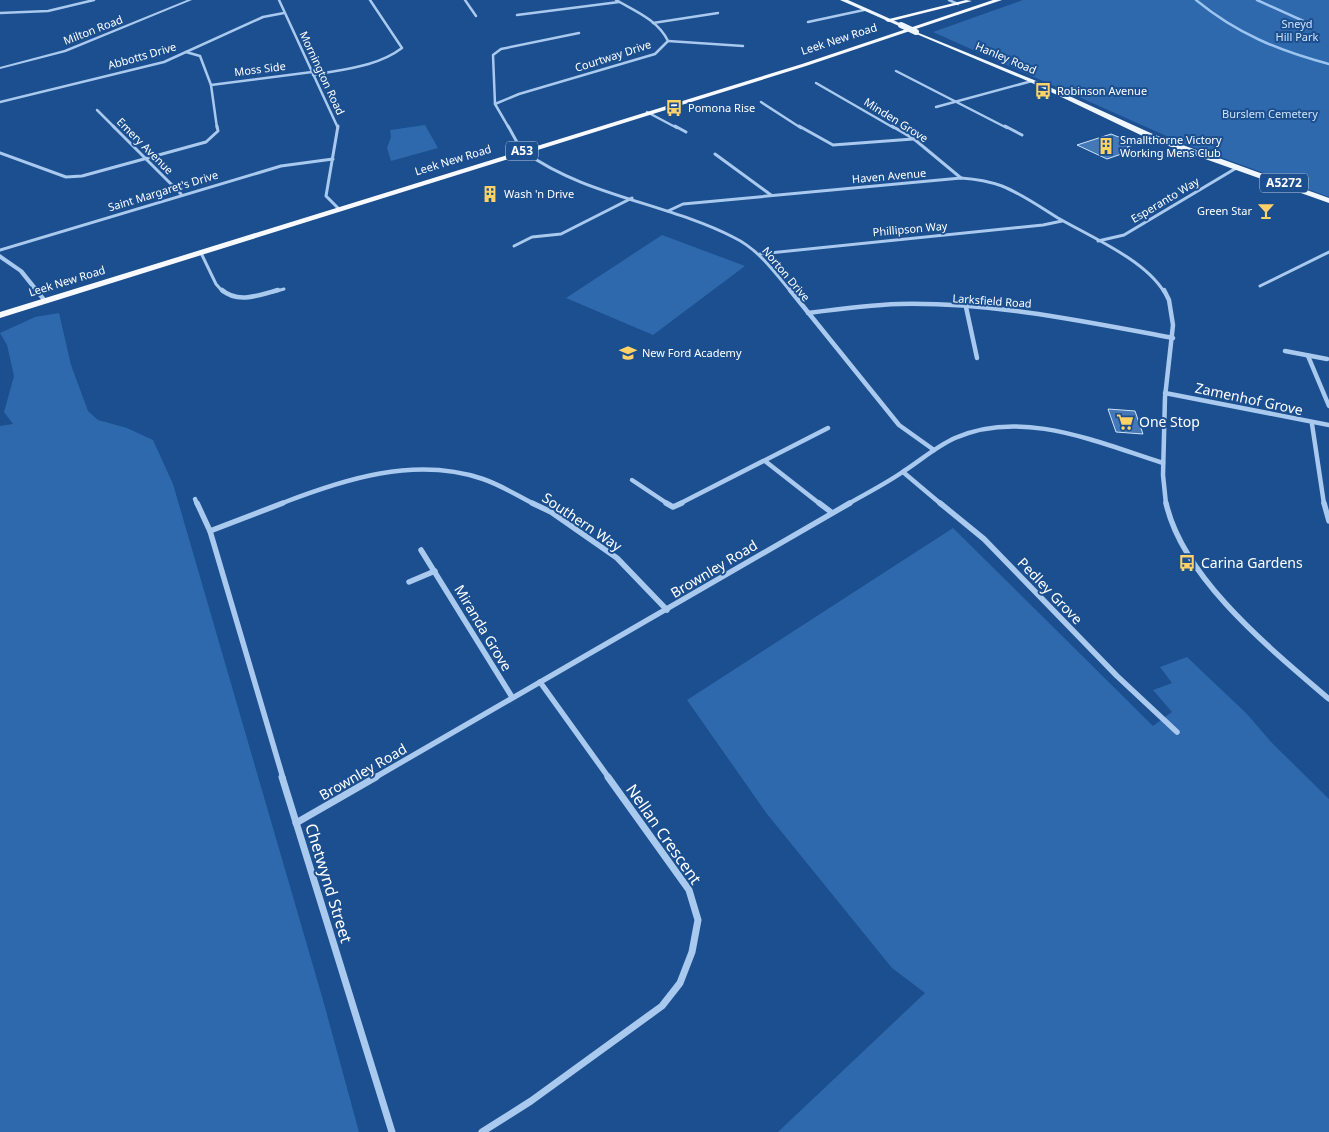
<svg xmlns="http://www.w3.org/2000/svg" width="1329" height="1132" font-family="'Noto Sans',sans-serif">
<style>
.green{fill:#2e69ad}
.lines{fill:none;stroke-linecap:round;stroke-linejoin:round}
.stream{stroke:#9cc4f0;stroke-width:2.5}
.building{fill:#4478b7;stroke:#cfe3fa}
.minor-far4{stroke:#a9c9ee;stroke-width:2.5}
.minor-far3{stroke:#a9c9ee;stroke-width:3}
.minor-far2{stroke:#a9c9ee;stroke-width:4.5}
.minor-far1{stroke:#a9c9ee;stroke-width:5.5}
.minor{stroke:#a9c9ee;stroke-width:7}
.tertiary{fill:#a9c9ee;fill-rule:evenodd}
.primary{fill:#f0f6ff;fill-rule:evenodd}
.trunk{fill:#f8faff;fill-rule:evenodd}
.primary-bridge{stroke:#f0f6ff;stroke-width:6}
.labels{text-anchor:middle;stroke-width:4;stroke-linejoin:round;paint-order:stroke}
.far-park-label{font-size:11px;fill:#cfe3fa;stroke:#1b4f8f}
.far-street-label{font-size:11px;fill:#fff;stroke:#1b4f8f}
.far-poi-label{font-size:11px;fill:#fff;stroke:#1b4f8f;text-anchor:start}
.shield{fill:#1b4f8f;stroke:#bbcadd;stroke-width:1}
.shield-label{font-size:12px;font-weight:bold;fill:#fff}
.street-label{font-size:14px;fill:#fff;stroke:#1b4f8f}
.poi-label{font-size:14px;fill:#fff;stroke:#1b4f8f;text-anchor:start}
.near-street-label{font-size:16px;fill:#fff;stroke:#1b4f8f}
</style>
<rect width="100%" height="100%" fill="#1b4f8f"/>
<g class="green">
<polygon points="1023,0 1329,0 1329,197 1182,143 933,32"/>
<polygon points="425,125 438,148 391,161 387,148 391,137 390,130"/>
<polygon points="662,235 745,266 653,335 566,298"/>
<polygon points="59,313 71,365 88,411 98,420 127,428 153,440 173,484 323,1000 359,1132 0,1132 0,426 13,424 4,412 14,376 7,345 0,333 35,317"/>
<polygon points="953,528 1153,726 1172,712 1153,690 1172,683 1160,667 1187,657 1247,714 1272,743 1329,799 1329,1132 778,1132 925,993 892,968 767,814 687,700"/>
</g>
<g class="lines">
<g class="stream">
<path d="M1196,0C1236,33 1279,51 1329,64"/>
<polyline points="1257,0 1310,24"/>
</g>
</g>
<g class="building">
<polygon points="1111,134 1136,144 1127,147 1133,150 1107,159 1077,145"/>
<polygon points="1108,409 1135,411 1143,434 1116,432"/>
</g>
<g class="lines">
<g class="minor-far4">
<polyline points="279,0 338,128"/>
<polyline points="465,0 476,16"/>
<polyline points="949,0 958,4"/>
<polyline points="0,13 48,11 94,0"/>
<polyline points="517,15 619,2"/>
<polyline points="808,22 864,10"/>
<polyline points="653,23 718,13"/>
<polyline points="668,41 743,46"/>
<polyline points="186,52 200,56 211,85 217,128"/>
<polyline points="896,71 1007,128"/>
<path d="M313,75C343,69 377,67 402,48L370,0"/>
<polyline points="816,83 894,128"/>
<polyline points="211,85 312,72"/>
<polyline points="0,102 164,62 263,17 284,13"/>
<polyline points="761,102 801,128"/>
<path d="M495,104L519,94L655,54L668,41C658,20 635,11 616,0"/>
<polyline points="936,107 1032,81"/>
<polyline points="97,110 115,128"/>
<polyline points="647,112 677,128"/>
<polyline points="509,128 495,104 493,55 501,49 579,33"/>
</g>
<g class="minor-far3">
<polyline points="113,126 181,194"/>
<polyline points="338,126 326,196 339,209"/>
<path d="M508,126C513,134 518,147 525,152C583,195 669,204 733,237C758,249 773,270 791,292"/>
<polyline points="675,126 686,132"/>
<polyline points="799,126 833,145 913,139"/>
<polyline points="892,126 914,139 961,178"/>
<polyline points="1005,126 1022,135"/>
<polyline points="0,153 66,177 82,176 206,142 218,131 217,126"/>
<polyline points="715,154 771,195"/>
<path d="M668,211L683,204L961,178C975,179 988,181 1002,186C1022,194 1040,207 1058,218C1091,237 1145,260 1164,292"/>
<polyline points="1098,241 1124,235 1238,167"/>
<polyline points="514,246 532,237 561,234 632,198"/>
<polyline points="0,250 281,166 333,159"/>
<polyline points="201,253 216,284 223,292"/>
<polyline points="760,254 1043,225 1062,221"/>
<polyline points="1260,286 1329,252"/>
<polyline points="273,292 284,289"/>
</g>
<g class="minor-far2">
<path d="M222,290C238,304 260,295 278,290"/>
<polyline points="790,290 899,425 934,450"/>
<polyline points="1164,290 1169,300 1173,325 1165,397 1163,475 1166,504"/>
<polyline points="966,307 977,358"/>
<path d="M808,313C838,309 868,305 899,304C991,302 1083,321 1173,338"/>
<polyline points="1285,351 1327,359"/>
<polyline points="1308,356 1329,406"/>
<polyline points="1165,393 1329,425"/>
<polyline points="1312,424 1324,504"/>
<polyline points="765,461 820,504"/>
<polyline points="903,472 941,504"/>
<polyline points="632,480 668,504"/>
<polyline points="195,499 197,504"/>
<path d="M280,504C344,479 415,456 483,479C501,485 518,496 534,504"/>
<polyline points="679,504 828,428"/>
<path d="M848,504C867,493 887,483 904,471C921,460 937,446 955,438C1022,408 1099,443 1163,463"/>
</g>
<g class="minor-far1">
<polyline points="197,503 210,531 283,778"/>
<polyline points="532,503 551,512 617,558 667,610"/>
<polyline points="666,503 673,507 682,503"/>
<polyline points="819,503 831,512"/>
<polyline points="940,503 984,539 1117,676 1177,732"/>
<path d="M1166,503C1183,579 1272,650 1329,699"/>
<polyline points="1324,503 1329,521"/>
<polyline points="210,531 283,503"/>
<polyline points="421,550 512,697"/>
<polyline points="409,582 435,571"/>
<polyline points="540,682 609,778"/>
<polyline points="374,778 850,503"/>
</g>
<g class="minor">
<polyline points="282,777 392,1132"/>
<polyline points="296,823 376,777"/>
<polyline points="482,1132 531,1101 662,1006 680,983 692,952 698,920 689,890 608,777"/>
</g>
<g class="tertiary">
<polygon points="187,0 192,0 66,52 0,69 0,67 64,50"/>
<polygon points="0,254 23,270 47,300 47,302 43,302 19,272 0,259"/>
</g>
<g class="primary">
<polygon points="840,0 848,0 904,25 899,26"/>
<polygon points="914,31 1034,80 1155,135 1329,198 1329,203 1149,139 1030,82 914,33"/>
</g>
<g class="trunk">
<polygon points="966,0 972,1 888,22 885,20"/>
<polygon points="993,0 1002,0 806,66 0,318 0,312 802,64"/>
</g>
<polyline class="primary-bridge" points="901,25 916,32"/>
</g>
<defs>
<g id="bus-bare" transform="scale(1.35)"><path d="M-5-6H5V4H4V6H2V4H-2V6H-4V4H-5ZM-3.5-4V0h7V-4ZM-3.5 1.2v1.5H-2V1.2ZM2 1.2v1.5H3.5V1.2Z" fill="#ffd166" stroke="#1b4f8f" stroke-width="2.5" paint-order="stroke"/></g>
<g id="building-bare" transform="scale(1.35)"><path d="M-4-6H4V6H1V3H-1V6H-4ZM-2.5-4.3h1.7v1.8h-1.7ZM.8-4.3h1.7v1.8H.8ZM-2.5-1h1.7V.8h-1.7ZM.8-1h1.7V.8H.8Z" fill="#ffd166" stroke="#1b4f8f" stroke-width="2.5" paint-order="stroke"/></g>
<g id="bar-bare" transform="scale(1.35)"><path d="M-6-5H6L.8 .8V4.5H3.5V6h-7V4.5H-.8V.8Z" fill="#ffd166" stroke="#1b4f8f" stroke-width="2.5" paint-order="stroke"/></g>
<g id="school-bare" transform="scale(1.35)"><path d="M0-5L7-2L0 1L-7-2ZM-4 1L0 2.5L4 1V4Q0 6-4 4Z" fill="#ffd166" stroke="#1b4f8f" stroke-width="2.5" paint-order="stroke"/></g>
<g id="supermarket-bare" transform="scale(1.35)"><path d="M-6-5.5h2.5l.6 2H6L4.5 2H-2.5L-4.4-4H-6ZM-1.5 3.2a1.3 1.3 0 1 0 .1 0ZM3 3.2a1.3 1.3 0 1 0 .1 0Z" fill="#ffd166" stroke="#1b4f8f" stroke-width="2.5" paint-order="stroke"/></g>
</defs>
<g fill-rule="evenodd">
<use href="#bus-bare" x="1043" y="91"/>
<use href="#bus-bare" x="674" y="108"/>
<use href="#building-bare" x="1106" y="146"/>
<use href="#building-bare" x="490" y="194"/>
<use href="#bar-bare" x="1266" y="211"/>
<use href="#school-bare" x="628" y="353"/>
<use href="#supermarket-bare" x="1125" y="422"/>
<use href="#bus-bare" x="1187" y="563"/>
</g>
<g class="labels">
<g class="far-park-label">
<text x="1297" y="28">Sneyd<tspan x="1297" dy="13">Hill Park</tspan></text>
<text x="1270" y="118">Burslem Cemetery</text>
</g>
<g class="far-street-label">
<text transform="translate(93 30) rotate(-21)" y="4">Milton Road</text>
<text transform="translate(839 39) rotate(-18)" y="4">Leek New Road</text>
<text transform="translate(142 56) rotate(-16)" y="4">Abbotts Drive</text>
<text transform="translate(613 56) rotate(-18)" y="4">Courtway Drive</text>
<text transform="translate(1006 58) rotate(23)" y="4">Hanley Road</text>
<text transform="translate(260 69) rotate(-7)" y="4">Moss Side</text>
<text transform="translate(322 73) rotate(65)" y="4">Mornington Road</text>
<text transform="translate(896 120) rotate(32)" y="4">Minden Grove</text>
<text transform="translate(145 146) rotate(45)" y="4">Emery Avenue</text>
<text transform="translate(453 160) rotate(-17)" y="4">Leek New Road</text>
<text transform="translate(889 176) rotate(-5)" y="4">Haven Avenue</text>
<text transform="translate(163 191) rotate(-17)" y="4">Saint Margaret's Drive</text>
<text transform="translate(1165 200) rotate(-31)" y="4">Esperanto Way</text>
<text transform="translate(910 229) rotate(-5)" y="4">Phillipson Way</text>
<text transform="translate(786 274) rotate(50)" y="4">Norton Drive</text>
<text transform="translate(67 281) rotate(-17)" y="4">Leek New Road</text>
<text transform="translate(992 301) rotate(4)" y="4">Larksfield Road</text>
</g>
<g class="far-poi-label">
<text x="1057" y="95">Robinson Avenue</text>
<text x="688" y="112">Pomona Rise</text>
<text x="1120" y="144">Smallthorne Victory<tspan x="1120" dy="13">Working Mens Club</tspan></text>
<text x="504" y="198">Wash 'n Drive</text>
<text x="1252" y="215" text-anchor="end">Green Star</text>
<text x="642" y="357">New Ford Academy</text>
</g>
<g class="shield">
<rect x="506" y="141.5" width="32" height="19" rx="4"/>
<rect x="1260" y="173.5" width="48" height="19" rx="4"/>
</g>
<g class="shield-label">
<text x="522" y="155">A53</text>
<text x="1284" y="187">A5272</text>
</g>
<g class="street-label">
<text transform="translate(1249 399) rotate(12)" y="5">Zamenhof Grove</text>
<text transform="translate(582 522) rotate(34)" y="5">Southern Way</text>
<text transform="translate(714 569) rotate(-31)" y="5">Brownley Road</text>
<text transform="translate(1050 591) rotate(46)" y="5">Pedley Grove</text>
<text transform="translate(483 628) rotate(59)" y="5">Miranda Grove</text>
<text transform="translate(363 772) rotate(-30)" y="5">Brownley Road</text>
</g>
<g class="poi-label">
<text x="1139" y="427">One Stop</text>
<text x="1201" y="568">Carina Gardens</text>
</g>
<g class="near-street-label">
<text transform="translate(664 834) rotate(55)" y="6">Nellan Crescent</text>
<text transform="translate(329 883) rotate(73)" y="6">Chetwynd Street</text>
</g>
</g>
</svg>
